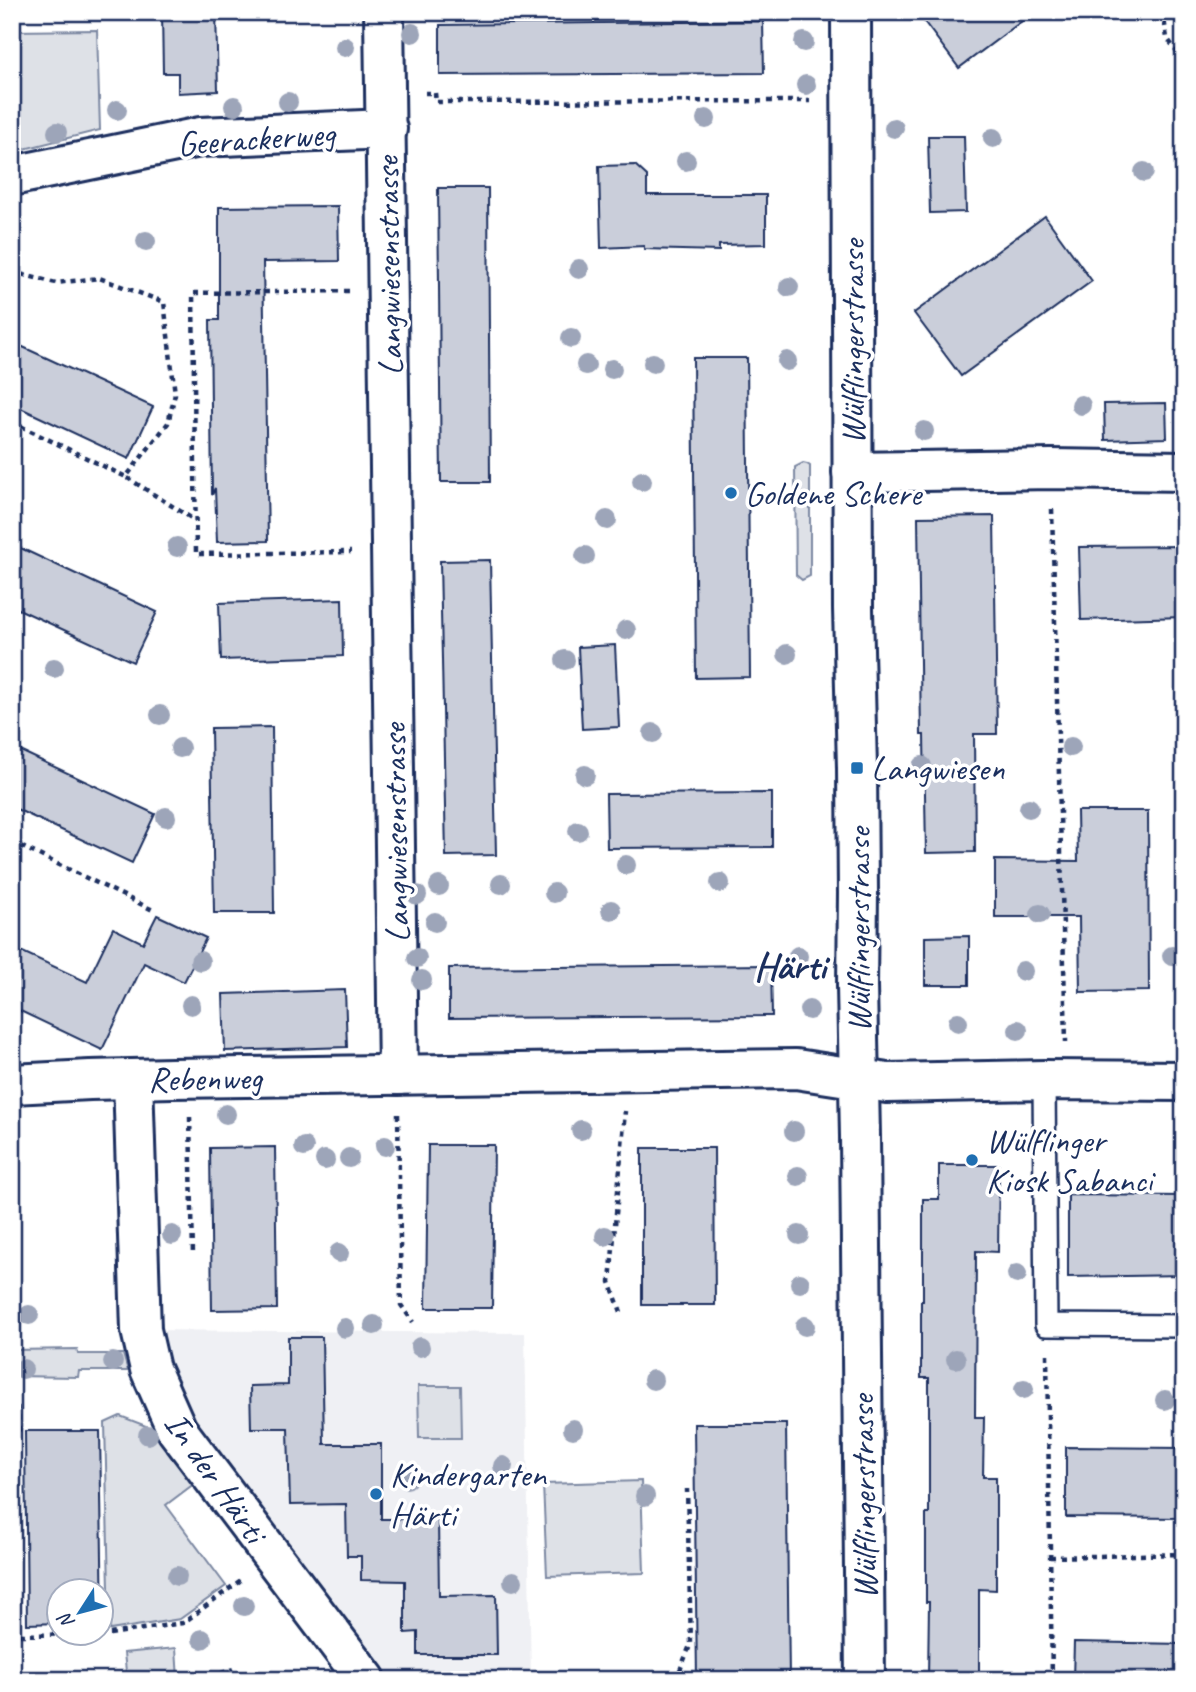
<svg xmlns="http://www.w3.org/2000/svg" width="1196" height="1692" font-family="Caveat,sans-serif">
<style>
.built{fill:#eff0f4}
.green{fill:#dee1e7;stroke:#7c88a2;stroke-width:2}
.building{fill:#caceda;stroke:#1b2f5e;stroke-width:2}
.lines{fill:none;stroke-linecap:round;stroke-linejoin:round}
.service-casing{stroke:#1b2f5e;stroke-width:26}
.minor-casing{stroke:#1b2f5e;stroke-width:44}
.tertiary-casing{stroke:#1b2f5e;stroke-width:44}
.path{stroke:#1b2f5e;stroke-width:4.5;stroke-dasharray:5 5;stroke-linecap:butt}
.service{stroke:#fff;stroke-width:21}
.minor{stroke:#fff;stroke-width:38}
.tertiary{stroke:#fff;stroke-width:38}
.tree{fill:#9da5b9}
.poi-dot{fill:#1f6fb2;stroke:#fff;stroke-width:2.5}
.labels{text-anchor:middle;stroke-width:7;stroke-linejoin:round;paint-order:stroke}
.street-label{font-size:35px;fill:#1b2f5e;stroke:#fff}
.poi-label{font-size:35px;fill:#1b2f5e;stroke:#fff;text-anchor:start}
.quarter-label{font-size:38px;font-weight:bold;fill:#1b2f5e;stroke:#fff}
</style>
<rect width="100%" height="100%" fill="#fff"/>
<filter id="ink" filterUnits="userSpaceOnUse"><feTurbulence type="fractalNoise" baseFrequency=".0143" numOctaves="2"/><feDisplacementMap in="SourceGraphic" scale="14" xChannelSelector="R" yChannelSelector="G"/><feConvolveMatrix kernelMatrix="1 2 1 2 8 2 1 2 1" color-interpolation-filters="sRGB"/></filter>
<g filter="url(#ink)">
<polygon class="built" points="141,1330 525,1333 531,1680 366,1680 177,1430"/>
<g class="green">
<polygon points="97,30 100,130 12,152 12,31"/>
<polygon points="803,463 807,464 810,466 810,576 802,580 796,575 795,467"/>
<polygon points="77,1349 78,1354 123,1354 128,1371 79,1371 78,1377 12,1376 12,1350"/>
<polygon points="418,1386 460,1386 461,1438 419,1438"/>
<polygon points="120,1416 154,1429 195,1483 166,1505 226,1586 180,1619 110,1630 105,1423"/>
<polygon points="641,1481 644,1573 547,1576 543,1484"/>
<polygon points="176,1648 178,1680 127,1680 124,1653"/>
</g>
<g class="building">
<polygon points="162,12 216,12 218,91 178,93 178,73 163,73"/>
<polygon points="917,12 1034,12 959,68"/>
<polygon points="763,21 764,73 440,75 440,25"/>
<polygon points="928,136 964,136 966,212 930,213"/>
<polygon points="635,165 647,176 647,195 766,195 766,244 719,245 719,251 644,249 644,246 601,248 599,166"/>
<polygon points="438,188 488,188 490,482 441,482"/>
<polygon points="338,206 339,261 263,262 268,541 217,542 215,488 212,495 210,320 219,320 219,207"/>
<polygon points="1045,216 1092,281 961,376 914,313"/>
<polygon points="12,342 153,407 129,459 12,404"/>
<polygon points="693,358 747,358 750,677 696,678"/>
<polygon points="1166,403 1167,438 1105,440 1104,404"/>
<polygon points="994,516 997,734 974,734 975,852 926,853 924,735 921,735 918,517"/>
<polygon points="12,544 157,612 133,662 12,606"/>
<polygon points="1184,546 1184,617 1081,620 1079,547"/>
<polygon points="490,560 496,855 446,856 440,561"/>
<polygon points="342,599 343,656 221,660 219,603"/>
<polygon points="615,645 619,727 582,729 578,647"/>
<polygon points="272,727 274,913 214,913 211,728"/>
<polygon points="12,747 155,814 132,863 12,807"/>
<polygon points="772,793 772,847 607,848 606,794"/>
<polygon points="1077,811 1148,811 1149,991 1080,992 1079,917 995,917 995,860 1078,861"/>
<polygon points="157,915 206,938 184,982 144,963 102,1050 12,1007 12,947 87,982 113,928 143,943"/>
<polygon points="969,936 969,985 925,985 925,937"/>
<polygon points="771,965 772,1016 449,1018 449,968"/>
<polygon points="345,990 347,1047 225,1051 223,994"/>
<polygon points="428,1145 494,1145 492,1308 426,1308"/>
<polygon points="275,1147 277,1309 212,1310 210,1148"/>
<polygon points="642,1148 714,1148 715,1305 642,1305"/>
<polygon points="939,1165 999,1165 998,1252 976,1251 975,1417 984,1417 983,1477 996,1477 996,1590 979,1589 979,1680 928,1680 929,1602 926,1602 926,1514 929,1514 929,1378 921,1378 921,1301 923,1301 923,1199 939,1199"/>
<polygon points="1068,1195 1184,1196 1184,1275 1068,1277"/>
<polygon points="288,1337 322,1337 324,1444 381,1444 381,1519 438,1519 439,1596 496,1595 497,1655 418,1655 418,1632 405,1633 405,1581 361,1580 361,1556 347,1556 346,1504 290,1505 288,1428 251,1428 250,1386 288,1385"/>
<polygon points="694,1424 786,1424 789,1680 697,1680"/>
<polygon points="25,1431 100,1431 103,1623 102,1623 102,1591 60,1591 60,1623 27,1624"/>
<polygon points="1066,1447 1184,1448 1184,1518 1066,1517"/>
<polygon points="1074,1642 1184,1644 1184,1680 1073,1680"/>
</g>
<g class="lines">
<g class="service-casing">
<polyline id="service" points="1044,1080 1046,1325 1184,1326"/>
</g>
<g class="minor-casing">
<g id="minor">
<polyline points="384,12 398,1075"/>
<polyline points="12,176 200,137 387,129"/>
<polyline points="852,472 1051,469 1184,471"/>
<polyline points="133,1079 141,1330 150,1369 177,1430 366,1680"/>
<polyline points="12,1084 90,1080 172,1078 796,1069 887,1083 1044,1080 1184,1081"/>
</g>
</g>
<g class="tertiary-casing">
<polyline id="tertiary" points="851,12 853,609 857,768 858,893 857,986 860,1136 865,1680"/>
</g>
<g class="path">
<polyline points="1163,12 1167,38 1184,61"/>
<polyline points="425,93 435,93 436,102 810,101"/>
<polyline points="12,272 56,283 99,278 164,302 175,394 168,423 126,477 196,521"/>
<polyline points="349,291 193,293 196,554 351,552"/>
<polyline points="12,422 126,477"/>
<polyline points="1052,509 1066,1042"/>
<polyline points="12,842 155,911"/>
<polyline points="398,1114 401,1305 413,1322"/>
<polyline points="190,1117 193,1256"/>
<polyline points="621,1312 610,1282 625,1111"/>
<polyline points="1047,1354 1052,1680"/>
<polyline points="12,1401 17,1401 19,1430 12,1430"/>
<polyline points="1050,1557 1184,1554"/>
<polyline points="12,1601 14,1635 110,1634 183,1623 241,1580"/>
<polyline points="202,1680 233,1669"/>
<polyline points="676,1680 691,1643 687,1489"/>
</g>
<use href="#service" class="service"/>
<use href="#minor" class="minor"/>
<use href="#tertiary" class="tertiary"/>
</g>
<g class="tree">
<circle cx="412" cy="33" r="10"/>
<circle cx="804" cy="42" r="10"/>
<circle cx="345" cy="47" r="10"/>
<circle cx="806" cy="85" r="10"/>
<circle cx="288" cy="102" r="10"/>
<circle cx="234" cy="106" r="10"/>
<circle cx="117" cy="110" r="10"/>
<circle cx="706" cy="119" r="10"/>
<circle cx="894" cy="128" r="10"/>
<circle cx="57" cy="132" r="10"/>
<circle cx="993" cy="138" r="10"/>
<circle cx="686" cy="161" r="10"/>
<circle cx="1144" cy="172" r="10"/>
<circle cx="146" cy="241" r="10"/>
<circle cx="579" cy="269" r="10"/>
<circle cx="789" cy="287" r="10"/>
<circle cx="571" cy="338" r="10"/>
<circle cx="787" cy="361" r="10"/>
<circle cx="653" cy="363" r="10"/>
<circle cx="586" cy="365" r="10"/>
<circle cx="612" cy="369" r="10"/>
<circle cx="1081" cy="405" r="10"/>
<circle cx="924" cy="431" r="10"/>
<circle cx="642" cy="481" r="10"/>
<circle cx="607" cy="520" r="10"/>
<circle cx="177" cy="547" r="10"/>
<circle cx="585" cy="556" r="10"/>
<circle cx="626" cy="630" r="10"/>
<circle cx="787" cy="654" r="10"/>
<circle cx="565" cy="660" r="10"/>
<circle cx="54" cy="668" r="10"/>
<circle cx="160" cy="715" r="10"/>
<circle cx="653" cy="733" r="10"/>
<circle cx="1071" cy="747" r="10"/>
<circle cx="180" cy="748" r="10"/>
<circle cx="922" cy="766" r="10"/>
<circle cx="585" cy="775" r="10"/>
<circle cx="1029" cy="808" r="10"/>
<circle cx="166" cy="817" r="10"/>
<circle cx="578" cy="831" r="10"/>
<circle cx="626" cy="865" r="10"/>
<circle cx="720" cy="883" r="10"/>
<circle cx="501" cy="884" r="10"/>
<circle cx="439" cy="886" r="10"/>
<circle cx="554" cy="893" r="10"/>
<circle cx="417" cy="895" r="10"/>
<circle cx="611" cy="910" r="10"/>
<circle cx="1040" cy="914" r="10"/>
<circle cx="435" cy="922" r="10"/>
<circle cx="798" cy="956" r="10"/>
<circle cx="1172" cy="956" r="10"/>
<circle cx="417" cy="958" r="10"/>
<circle cx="200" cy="961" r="10"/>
<circle cx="1023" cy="971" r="10"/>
<circle cx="422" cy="980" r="10"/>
<circle cx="191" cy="1005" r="10"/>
<circle cx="809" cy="1010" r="10"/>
<circle cx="958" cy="1022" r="10"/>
<circle cx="1018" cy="1030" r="10"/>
<circle cx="226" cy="1114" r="10"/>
<circle cx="581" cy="1130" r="10"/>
<circle cx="794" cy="1131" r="10"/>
<circle cx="385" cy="1146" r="10"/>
<circle cx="304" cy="1147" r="10"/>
<circle cx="349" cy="1158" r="10"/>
<circle cx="325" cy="1160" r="10"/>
<circle cx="798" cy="1176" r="10"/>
<circle cx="172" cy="1235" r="10"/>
<circle cx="799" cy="1235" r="10"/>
<circle cx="605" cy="1236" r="10"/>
<circle cx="339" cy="1253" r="10"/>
<circle cx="1017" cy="1274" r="10"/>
<circle cx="800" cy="1283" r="10"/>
<circle cx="29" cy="1315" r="10"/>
<circle cx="374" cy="1325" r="10"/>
<circle cx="805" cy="1326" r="10"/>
<circle cx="345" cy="1328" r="10"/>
<circle cx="420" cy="1347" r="10"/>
<circle cx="956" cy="1359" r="10"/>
<circle cx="113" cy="1362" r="10"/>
<circle cx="23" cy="1369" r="10"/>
<circle cx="653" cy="1380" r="10"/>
<circle cx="1024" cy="1389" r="10"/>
<circle cx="1165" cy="1400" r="10"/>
<circle cx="573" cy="1429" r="10"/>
<circle cx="148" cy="1435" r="10"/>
<circle cx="503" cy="1466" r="10"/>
<circle cx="407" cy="1479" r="10"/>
<circle cx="645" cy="1496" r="10"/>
<circle cx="177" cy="1576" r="10"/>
<circle cx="513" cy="1581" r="10"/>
<circle cx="244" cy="1606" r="10"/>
<circle cx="202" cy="1639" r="10"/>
</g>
</g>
<g class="poi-dot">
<circle cx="731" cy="493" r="7"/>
<rect x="850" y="761" width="14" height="14" rx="3.5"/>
<circle cx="972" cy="1160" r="7"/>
<circle cx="376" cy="1494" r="7"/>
</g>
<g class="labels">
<g class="street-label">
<text transform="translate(256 138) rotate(-4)" y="12">Geerackerweg</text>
<text transform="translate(388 266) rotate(-91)" y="12">Langwiesenstrasse</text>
<text transform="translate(852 342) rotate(-90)" y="12">Wülflingerstrasse</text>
<text transform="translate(395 833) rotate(-91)" y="12">Langwiesenstrasse</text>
<text transform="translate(858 930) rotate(-90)" y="12">Wülflingerstrasse</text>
<text transform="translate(205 1078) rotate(-1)" y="12">Rebenweg</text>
<text transform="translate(216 1477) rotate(55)" y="12">In der Härti</text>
<text transform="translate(863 1497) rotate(-91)" y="12">Wülflingerstrasse</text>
</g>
<g class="poi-label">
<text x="745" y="505">Goldene Schere</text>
<text x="871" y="780">Langwiesen</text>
<text x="986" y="1152">Wülflinger<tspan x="986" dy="40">Kiosk Sabanci</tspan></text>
<text x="390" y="1486">Kindergarten<tspan x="390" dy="40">Härti</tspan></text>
</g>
<g class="quarter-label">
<text x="790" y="979">Härti</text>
</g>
</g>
<rect width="1196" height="1692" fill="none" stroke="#fff" stroke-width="42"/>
<rect x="21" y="21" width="1154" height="1650" fill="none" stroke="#1b2f5e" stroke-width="2.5" filter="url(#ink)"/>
<g transform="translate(80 1612) rotate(234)"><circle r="33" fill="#ffffff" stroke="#a4acbf" stroke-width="2"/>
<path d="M0-5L12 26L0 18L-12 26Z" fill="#1f6fb2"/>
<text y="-10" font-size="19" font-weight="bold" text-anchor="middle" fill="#1b2f5e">N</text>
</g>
</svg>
